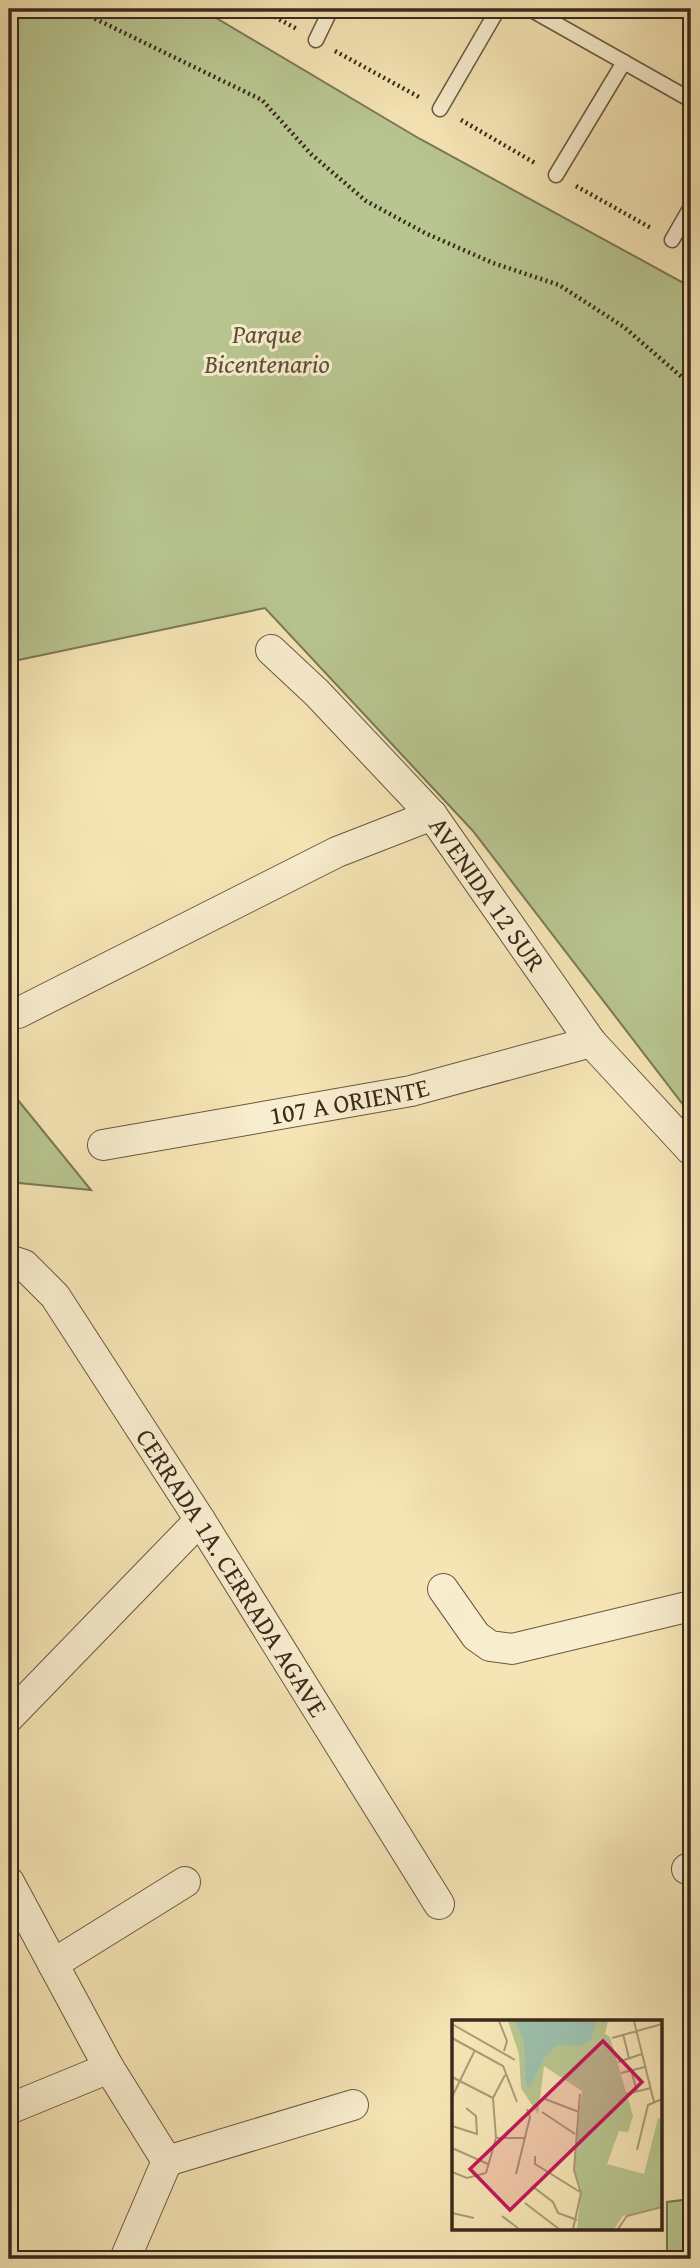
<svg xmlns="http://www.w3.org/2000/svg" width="700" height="2268" font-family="'Gentium Book Plus',serif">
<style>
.green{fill:#b8c590;stroke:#7a7856;stroke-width:2}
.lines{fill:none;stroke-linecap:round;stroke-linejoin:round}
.service-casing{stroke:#6a5841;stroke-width:17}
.minor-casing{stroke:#6a5841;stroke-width:32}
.path{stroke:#3b2a1b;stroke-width:4.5;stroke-dasharray:2 3.5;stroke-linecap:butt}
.service{stroke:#f8edce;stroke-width:14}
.minor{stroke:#f8edce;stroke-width:30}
.labels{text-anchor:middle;stroke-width:6;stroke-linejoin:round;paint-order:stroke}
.park-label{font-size:26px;font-style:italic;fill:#5a5138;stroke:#f8edce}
.street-label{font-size:26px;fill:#3b2a1b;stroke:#f8edce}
.inset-road{fill:none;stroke:#ab9a77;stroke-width:2}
.view{fill:#c2185b;fill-opacity:0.15;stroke:#c2185b;stroke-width:3.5}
.inset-edge{fill:none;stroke:#3b2a1b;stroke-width:3.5}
</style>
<rect width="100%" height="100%" fill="#f5e4b4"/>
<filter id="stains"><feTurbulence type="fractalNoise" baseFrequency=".00286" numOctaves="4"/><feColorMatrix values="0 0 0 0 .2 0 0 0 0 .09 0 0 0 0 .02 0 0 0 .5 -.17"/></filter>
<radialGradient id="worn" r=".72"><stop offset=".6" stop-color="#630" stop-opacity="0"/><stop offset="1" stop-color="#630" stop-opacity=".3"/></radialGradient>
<g class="green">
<polygon points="9,9 201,9 420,139 691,287 691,1115 473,831 265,608 9,662"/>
<polygon points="9,1089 91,1190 9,1182"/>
<polygon points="691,2199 691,2259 667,2259 667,2202"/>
</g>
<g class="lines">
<g class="service-casing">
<g id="service">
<polyline points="530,9 691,100"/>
<polyline points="316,40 331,9"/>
<polyline points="440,109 498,9"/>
<polyline points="556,175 624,62"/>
<polyline points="672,240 691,207"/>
</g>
</g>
<g class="minor-casing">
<g id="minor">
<path id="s1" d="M271,650L317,693L432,815L591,1042L691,1150"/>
<polyline points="18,1013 337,852 432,815"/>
<path id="s2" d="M103,1145L411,1091L591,1042"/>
<path id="s3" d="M9,1260L24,1265L55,1296L200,1520L439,1904"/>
<polyline points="443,1589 476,1636 490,1646 512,1649 691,1606"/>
<polyline points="9,1717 200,1520"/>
<polyline points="687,1869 691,1868"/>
<polyline points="9,1882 109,2068 167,2161"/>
<polyline points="53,1964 185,1882"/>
<polyline points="9,2109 109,2068"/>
<polyline points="167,2161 353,2105"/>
<polyline points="125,2259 167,2161"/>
</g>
</g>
<g class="path">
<polyline points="75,9 262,100 311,154 366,201 425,233 493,263 559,285 624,327 691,385"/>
<polyline points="260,9 297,29"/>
<polyline points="335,51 419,97"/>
<polyline points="461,120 535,163"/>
<polyline points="576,186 651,228"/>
</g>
<use href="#service" class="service"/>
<use href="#minor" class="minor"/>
</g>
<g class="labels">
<g class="park-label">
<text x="267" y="343">Parque<tspan x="267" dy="30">Bicentenario</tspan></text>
</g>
<g class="street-label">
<text dy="9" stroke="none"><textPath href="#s1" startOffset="327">AVENIDA 12 SUR</textPath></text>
<text dy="9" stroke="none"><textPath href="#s2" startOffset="250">107 A ORIENTE</textPath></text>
<text dy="9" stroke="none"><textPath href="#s3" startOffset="388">CERRADA 1A. CERRADA AGAVE</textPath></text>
</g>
</g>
<g transform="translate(452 2020)">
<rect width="210" height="210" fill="#f5e4b4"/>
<path d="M56,1H156L153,14L158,17L181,96L176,112L167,111L155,144L192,154L206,98L210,99V186L171,196L162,209H125L129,168L122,151L130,71L92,46L86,94L69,68L67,34Z" fill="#b8c590"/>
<path d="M64,1H144L139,20L129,26L105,25L94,35L78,67H74L72,21Z" fill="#9cbfac"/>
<path class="inset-road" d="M47,1L55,21L52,31M182,1L202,82M0,4L63,40M171,14L177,38M0,18L51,46L65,82M160,18L210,4M166,42L190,34M179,50L185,71M169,53L193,47M0,57L41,78M174,74L199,68M0,77L23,30M93,79L127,92M90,92L123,114M0,106L25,114L24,96L14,88M44,118H73M0,128L36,144M185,130L196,85L210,79M83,136V144L128,172M0,152L15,158L34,153M34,153L44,118L41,78L53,55M64,154L78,97L75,89M80,166L101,182L106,193L125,200M73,183L107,209M0,193L22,198M50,196L67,209M121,209L129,173L122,150L128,74M166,209L175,196L210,187"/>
<path class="view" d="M151,21L190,62L58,190L18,149Z"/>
<rect width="210" height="210" class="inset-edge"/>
</g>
<rect width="700" height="2268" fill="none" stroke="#f5e4b4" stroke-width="35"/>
<rect x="10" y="10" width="679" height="2247" fill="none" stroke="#3b2a1b" stroke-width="3.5"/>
<rect x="18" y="18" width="665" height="2233" fill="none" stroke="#3b2a1b" stroke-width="2"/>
<rect width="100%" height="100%" filter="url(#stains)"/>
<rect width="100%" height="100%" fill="url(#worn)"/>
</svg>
